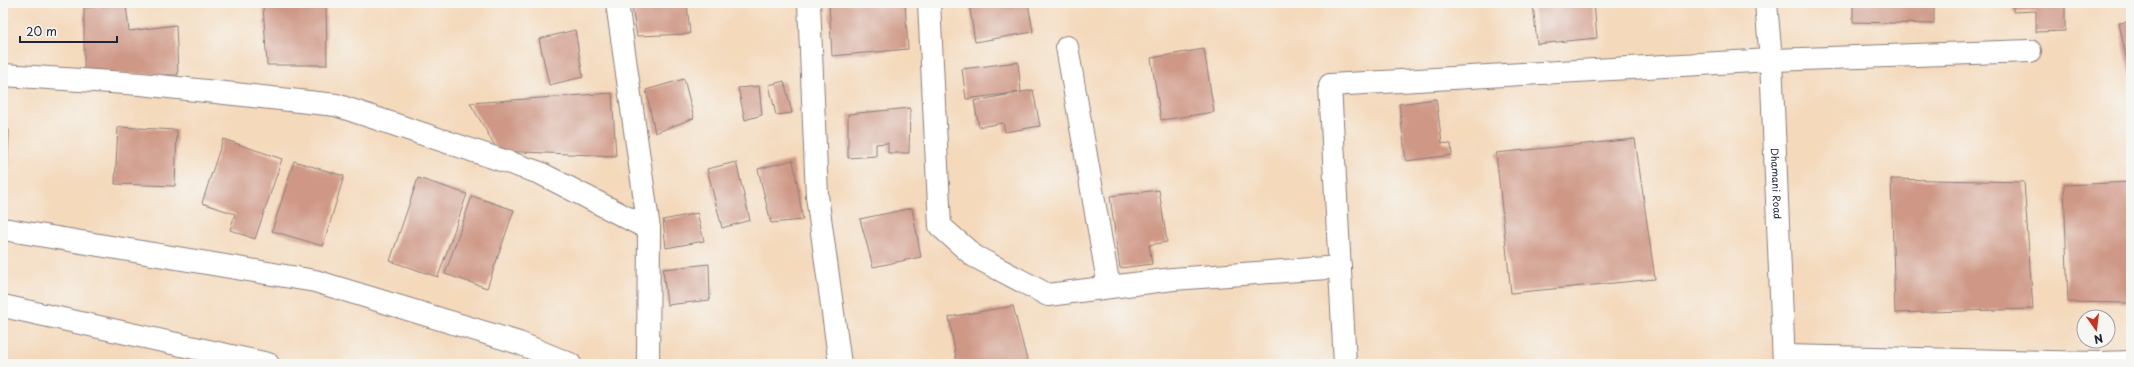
<svg xmlns="http://www.w3.org/2000/svg" width="2134" height="367" font-family="'Playpen Sans',sans-serif">
<style>
.building{fill:#cf9886}
.lines{fill:none;stroke-linecap:round;stroke-linejoin:round}
.street-casing{stroke:#8b7e7b;stroke-width:24}
.secondary-casing{stroke:#8b7e7b;stroke-width:24}
.street{stroke:#fff;stroke-width:22}
.secondary{stroke:#fff;stroke-width:22}
.labels{text-anchor:middle;stroke-width:4;stroke-linejoin:round;paint-order:stroke}
.street-label{font-size:10px;fill:#22223b;stroke:#f6f6f2}
</style>
<rect width="100%" height="100%" fill="#f6f6f2"/>
<filter id="ink" filterUnits="userSpaceOnUse"><feTurbulence type="fractalNoise" baseFrequency=".025" numOctaves="2"/><feDisplacementMap in="SourceGraphic" scale="8" xChannelSelector="R" yChannelSelector="G"/><feConvolveMatrix kernelMatrix="1 2 1 2 8 2 1 2 1" color-interpolation-filters="sRGB"/></filter>
<filter id="wash" filterUnits="userSpaceOnUse"><feTurbulence type="fractalNoise" baseFrequency=".012" numOctaves="4" result="noise"/><feDisplacementMap in="SourceGraphic" scale="16" xChannelSelector="R" yChannelSelector="G"/><feGaussianBlur stdDeviation="0.9" result="paint"/><feColorMatrix in="noise" values="0 0 0 0 0 0 0 0 0 0 0 0 0 0 0 0 0 1.4 0 .05"/><feComposite in="paint" operator="in"/></filter>
<g filter="url(#wash)">
<rect width="100%" height="100%" fill="#f4d9bb"/>
<g id="blocks">
<g class="building">
<polygon points="631,3 687,3 690,34 637,36"/>
<polygon points="829,3 905,3 908,49 832,56"/>
<polygon points="969,3 1028,3 1033,32 975,42"/>
<polygon points="1533,3 1594,3 1597,38 1537,44"/>
<polygon points="1853,3 1934,3 1934,24 1853,22"/>
<polygon points="2013,3 2065,3 2065,31 2036,32 2036,11 2013,12"/>
<polygon points="126,4 129,31 176,25 178,75 84,73 84,8"/>
<polygon points="326,4 327,65 267,65 263,6"/>
<polygon points="2131,22 2131,76 2130,76 2119,23"/>
<polygon points="575,30 583,77 549,85 539,39"/>
<polygon points="1204,49 1214,112 1161,120 1151,58"/>
<polygon points="1018,62 1021,92 966,99 962,69"/>
<polygon points="684,79 694,118 655,133 646,90"/>
<polygon points="784,81 792,113 776,115 769,85"/>
<polygon points="759,86 762,115 745,120 738,88"/>
<polygon points="1033,90 1040,126 1005,132 1003,123 979,127 974,101"/>
<polygon points="612,93 616,156 498,151 470,103"/>
<polygon points="1436,99 1442,143 1451,144 1452,155 1406,161 1399,104"/>
<polygon points="910,108 909,153 888,153 888,143 876,144 876,156 848,158 848,114"/>
<polygon points="118,127 177,130 175,186 115,184"/>
<polygon points="3,129 9,130 6,206 3,206"/>
<polygon points="223,139 282,159 255,239 230,230 235,214 202,203"/>
<polygon points="1635,139 1655,279 1511,293 1496,153"/>
<polygon points="793,160 803,220 771,223 758,169"/>
<polygon points="294,161 344,176 323,246 272,231"/>
<polygon points="736,162 750,220 722,228 707,169"/>
<polygon points="418,178 467,194 438,277 390,261"/>
<polygon points="1891,179 2024,182 2033,309 1895,313"/>
<polygon points="2131,182 2131,303 2068,302 2064,185"/>
<polygon points="1159,190 1167,242 1149,245 1152,264 1120,268 1110,196"/>
<polygon points="472,196 514,210 487,288 445,274"/>
<polygon points="912,208 921,257 873,267 860,219"/>
<polygon points="697,213 704,241 666,248 663,220"/>
<polygon points="709,264 710,300 667,305 663,269"/>
<polygon points="1013,306 1028,364 957,364 949,317"/>
</g>
</g>
</g>
<g filter="url(#ink)">
<use href="#blocks" fill-opacity="0" stroke="#8b7e7b" stroke-width="1"/>
<g class="lines">
<g class="street-casing">
<g id="street">
<polyline points="809,3 817,196 840,364"/>
<polyline points="929,3 940,226 974,256 1048,295 1173,279 1340,267"/>
<polyline points="1067,47 1109,287"/>
<polyline points="3,75 141,84 336,105 540,173 649,229 617,3"/>
<polyline points="3,229 315,281 519,343 570,364"/>
<polyline points="3,306 268,364"/>
<polyline points="1784,356 2098,363 2131,362"/>
<polyline points="648,364 649,229"/>
<polyline points="1345,364 1330,85 1771,60 2030,51"/>
</g>
</g>
<g class="secondary-casing">
<g id="secondary">
<path id="s1" d="M1766,3L1771,60L1784,364"/>
</g>
</g>
<use href="#street" class="street"/>
<use href="#secondary" class="secondary"/>
</g>
</g>
<g class="labels">
<g class="street-label">
<text dy="4" stroke="none"><textPath href="#s1" startOffset="181">Dhamani Road</textPath></text>
</g>
</g>
<rect width="2134" height="367" fill="none" stroke="#f6f6f2" stroke-width="16"/>
<g transform="translate(2096 329) rotate(166)"><circle r="19" fill="#f6f6f2" stroke="#a1a1a9"/>
<path d="M0-3L7 15L0 10L-7 15Z" fill="#c8321e"/>
<text y="-6" font-size="11" font-weight="bold" text-anchor="middle" fill="#22223b">N</text>
</g>
<path d="M20 36v6h97v-6" fill="none" stroke="#22223b" stroke-width="2"/>
<text x="26" y="36" font-size="12" fill="#22223b" stroke="#f6f6f2" stroke-width="3" paint-order="stroke">20 m</text>
</svg>
